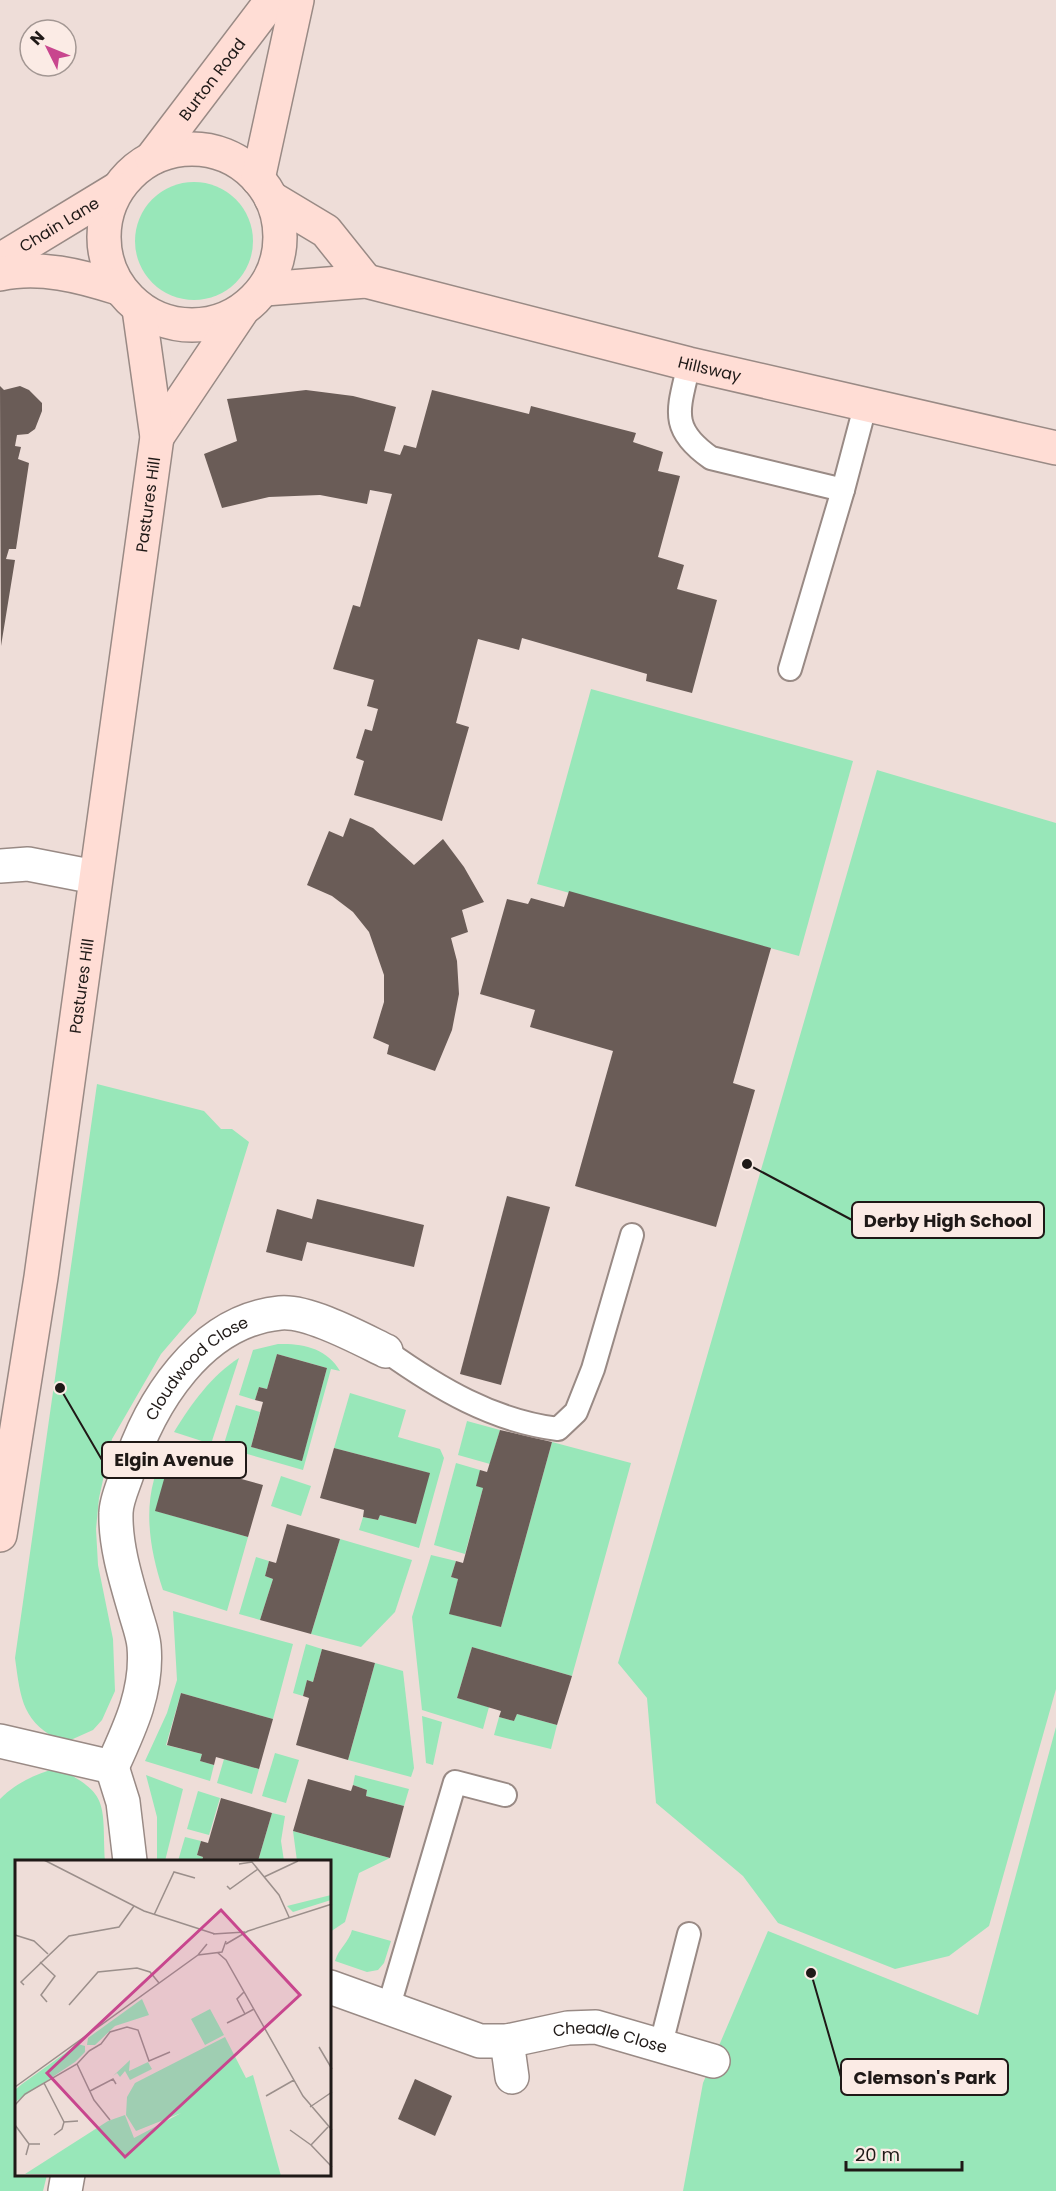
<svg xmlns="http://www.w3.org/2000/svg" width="1056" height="2191" font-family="Poppins,sans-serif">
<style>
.green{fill:#98e7b9}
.building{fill:#6a5c57}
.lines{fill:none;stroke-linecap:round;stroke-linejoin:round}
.lane-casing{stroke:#998a85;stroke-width:26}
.street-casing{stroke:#998a85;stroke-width:36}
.secondary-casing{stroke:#998a85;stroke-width:36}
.lane{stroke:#fff;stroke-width:22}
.street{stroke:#fff;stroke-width:33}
.secondary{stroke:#ffddd5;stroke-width:33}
.labels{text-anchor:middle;stroke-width:6;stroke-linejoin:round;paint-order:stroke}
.street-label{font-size:16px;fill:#1f1917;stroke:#fbebe5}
.inset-road{fill:none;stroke:#9b8f8b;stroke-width:1.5}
.view{fill:#c8468e;fill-opacity:0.15;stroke:#c8468e;stroke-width:3}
.inset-edge{fill:none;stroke:#1f1917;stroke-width:3}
.leader{fill:none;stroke:#1f1917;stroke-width:2}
.callout-dot{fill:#1f1917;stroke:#fbebe5;stroke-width:2}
.callout{fill:#fbebe5;stroke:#1f1917;stroke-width:2}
.callout-label{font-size:18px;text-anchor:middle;font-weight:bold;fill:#1f1917}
</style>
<rect width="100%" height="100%" fill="#eeddd8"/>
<g class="green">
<circle cx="194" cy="241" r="59"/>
<polygon points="591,689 853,761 799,956 537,884"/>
<polygon points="877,770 1056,823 1056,1689 989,1926 949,1956 895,1969 778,1923 743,1876 656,1803 647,1698 618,1663"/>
<path d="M97,1084L204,1111L221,1129H232L249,1142L196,1313L161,1354L112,1439L99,1498L96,1529L98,1565L113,1639L115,1691L102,1720L93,1730L64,1743C22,1722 21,1701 15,1658Z"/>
<path d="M278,1344C302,1343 327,1348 340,1371L331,1369L303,1470L223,1447L236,1405L260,1412L251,1447L302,1460L327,1368L277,1354L267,1389L259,1387L255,1400L239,1395L253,1350Z"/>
<path d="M239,1358L211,1444L174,1432C191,1404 212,1375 239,1358Z"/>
<polygon points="350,1393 406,1410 398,1437 440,1449 444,1458 419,1548 359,1530 363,1517 378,1520 380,1515 416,1524 429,1473 334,1448"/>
<polygon points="467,1421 500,1430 490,1464 458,1455"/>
<polygon points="552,1442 631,1463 572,1676 472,1647 457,1698 489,1707 483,1729 422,1710 412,1617 431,1555 456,1561 451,1577 458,1579 450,1614 501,1627"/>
<path d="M170,1445L220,1459L218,1465L206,1462L204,1468L170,1459L156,1511L248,1537L227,1611L163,1590C147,1542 140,1489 170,1445Z"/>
<polygon points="456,1463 480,1470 483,1488 465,1554 434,1545"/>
<polygon points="281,1476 311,1486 301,1516 271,1506"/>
<polygon points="340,1539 412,1560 395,1612 361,1647 311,1634"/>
<polygon points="256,1557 269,1561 265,1576 273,1579 260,1620 239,1614"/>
<polygon points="173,1611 293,1644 273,1719 181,1693 166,1745 202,1754 200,1761 214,1765 210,1781 145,1761 167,1713 177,1680"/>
<polygon points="306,1644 322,1649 313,1682 307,1680 303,1696 293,1693"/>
<polygon points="375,1663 403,1671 414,1768 411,1777 348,1760"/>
<polygon points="517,1714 557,1725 551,1749 494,1735 499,1717 514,1721"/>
<polygon points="422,1716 442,1722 433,1765 426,1763"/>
<polygon points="1056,1727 1056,2191 683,2191 703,2083 768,1931 978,2015"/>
<polygon points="275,1753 299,1760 286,1803 262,1796"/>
<polygon points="224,1759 259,1769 252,1794 217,1783"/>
<path d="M56,1768C111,1793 102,1805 105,1861H16V2174L47,2175L43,2191H0V1799C16,1783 34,1775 56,1768Z"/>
<polygon points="146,1775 183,1789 165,1861 157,1860 157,1817"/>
<polygon points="355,1775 409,1789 404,1806 366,1796 367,1790 353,1785"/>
<polygon points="198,1791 220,1798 209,1835 187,1829"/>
<polygon points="272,1813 285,1816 281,1841 284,1861 258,1861"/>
<polygon points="293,1831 390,1858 359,1873 345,1922 330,1932 330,1861 297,1861"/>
<polygon points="185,1837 201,1841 197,1855 203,1857 202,1861 178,1861"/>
<path d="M352,1930L391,1941L384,1963L378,1970L367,1972L335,1961C339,1948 349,1942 352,1930Z"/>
</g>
<g class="building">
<polygon points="0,386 4,390 20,386 29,390 42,403 42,411 35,429 28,434 17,435 15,446 21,447 18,459 29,463 16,549 9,549 6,559 15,560 1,646"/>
<polygon points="306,390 353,396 396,407 384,451 400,455 404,445 416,448 432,390 529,414 531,406 636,433 633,442 663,452 658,471 680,476 658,557 684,565 677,589 717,600 692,693 646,681 647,674 522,638 519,650 478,639 456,723 469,727 442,821 354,795 364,761 356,758 365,729 372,731 378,709 367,706 374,680 333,669 353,605 360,607 392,494 370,490 367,504 320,495 269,497 222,508 204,454 237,441 227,399"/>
<polygon points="350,818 373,828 414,865 443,839 464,867 484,902 462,910 468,932 451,938 457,961 459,994 452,1030 435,1071 387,1054 389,1045 373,1038 384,1002 384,975 369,932 353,912 332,896 307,885 329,831 343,837"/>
<polygon points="569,891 771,948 733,1083 755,1090 716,1227 575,1186 613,1051 530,1027 535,1010 480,994 507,899 528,904 531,898 564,907"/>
<polygon points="507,1196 550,1207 501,1385 460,1374"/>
<polygon points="317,1199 424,1225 414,1267 307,1242 302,1261 266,1252 277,1209 312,1219"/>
<polygon points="277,1354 327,1368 302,1461 251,1447 263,1402 255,1400 259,1387 267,1389"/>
<polygon points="500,1430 552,1442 501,1627 449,1614 458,1579 451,1577 456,1561 463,1563 483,1488 476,1486 480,1470 487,1472"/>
<polygon points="334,1448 430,1473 416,1524 380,1515 378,1520 363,1517 364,1510 320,1498"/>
<polygon points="170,1458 204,1468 206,1462 218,1465 216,1472 263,1485 248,1537 155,1511"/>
<polygon points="287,1524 340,1539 311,1634 260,1620 273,1579 265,1576 269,1561 276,1563"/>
<polygon points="472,1647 572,1676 557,1725 517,1714 514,1721 499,1717 501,1711 457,1698"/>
<polygon points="322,1649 375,1663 348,1760 296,1745 309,1698 303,1696 307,1680 313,1682"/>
<polygon points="181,1693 273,1719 259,1769 216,1757 214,1765 200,1761 202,1754 167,1745"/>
<polygon points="308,1779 351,1791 353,1785 367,1790 366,1796 404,1806 390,1858 293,1831"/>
<polygon points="221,1798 272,1813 258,1861 202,1861 203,1857 197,1855 201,1841 208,1843"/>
<polygon points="415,2079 452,2096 435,2136 398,2119"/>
</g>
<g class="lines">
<g class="lane-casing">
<g id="lane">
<path d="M689,364C679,409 668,428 711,458L843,490L866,403"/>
<polyline points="790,669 843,490"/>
<path d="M386,1351C438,1388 493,1421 558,1429L576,1412L593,1369L632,1235"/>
<polyline points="388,2009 455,1782 505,1795"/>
<polyline points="661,2044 689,1934"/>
</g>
</g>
<g class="street-casing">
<g id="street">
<polyline points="0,866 28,864 95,877"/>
<polyline points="0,1741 112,1767"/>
<path id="s1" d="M112,1767C130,1728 148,1690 144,1646C143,1635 138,1622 135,1611C126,1580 115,1545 116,1513C116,1501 123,1486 127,1474C149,1403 200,1321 280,1313C308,1310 361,1339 386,1351"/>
<polyline points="112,1767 123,1802 130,1861"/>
<path id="s2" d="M330,1987L480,2041H507L568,2028L596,2027L713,2061"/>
<polyline points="507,2041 512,2077"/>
<polyline points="65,2191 68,2174"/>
</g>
</g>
<g class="secondary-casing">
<g id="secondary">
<circle cx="192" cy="237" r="88"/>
<path id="s3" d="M152,158L272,0"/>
<polyline points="258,179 297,0"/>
<polyline points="271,198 326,231 366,281"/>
<path id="s4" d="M0,260L117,189"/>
<path d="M0,274C39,265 81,276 118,288"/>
<path id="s5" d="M265,289L366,281L689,364L1056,448"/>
<polyline points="157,437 241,312"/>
<path id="s6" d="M0,1535L41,1277L157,437L139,309"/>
</g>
</g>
<use href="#lane" class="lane"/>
<use href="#street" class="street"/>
<use href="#secondary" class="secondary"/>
</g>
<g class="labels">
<g class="street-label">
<text dy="6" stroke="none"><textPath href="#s3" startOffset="99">Burton Road</textPath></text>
<text dy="6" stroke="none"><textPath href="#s4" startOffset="69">Chain Lane</textPath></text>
<text dy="6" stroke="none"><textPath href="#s5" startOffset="456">Hillsway</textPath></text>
<text dy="6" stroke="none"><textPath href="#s6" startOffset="1041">Pastures Hill</textPath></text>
<text dy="6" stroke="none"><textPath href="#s6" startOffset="555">Pastures Hill</textPath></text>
<text dy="6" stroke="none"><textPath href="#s1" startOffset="434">Cloudwood Close</textPath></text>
<text dy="6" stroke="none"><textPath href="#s2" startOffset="292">Cheadle Close</textPath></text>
</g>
</g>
<g transform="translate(15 1860)">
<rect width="316" height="316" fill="#eeddd8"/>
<path d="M316,35V40L278,52L272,46ZM127,139L134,155L100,166L80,185H72L73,178ZM195,149L209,175L190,185L176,159ZM210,177L231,218L238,215L266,316L10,314L93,261L110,255L119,278L166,253L121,271L111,255L112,237L120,223ZM63,184L70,186V192L60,202L0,242V230L7,224ZM115,200L114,211L133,202L137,209L115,220L110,211L105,217L102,213L98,216Z" fill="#98e7b9"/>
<path class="inset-road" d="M29,0L129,51L200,74M224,4L237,2L264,35L274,57M249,17L283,1M212,26L215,29L243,9M139,55L159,12L180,18M198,74L230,72M0,75L19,81L33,94M211,84L233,71L317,44M203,93L211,100L288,236L317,270M183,95L207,92L211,81M25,102L40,116L26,135L32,142M9,125L6,122L54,76L104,67L119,46M229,132L222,139L230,154L239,149M54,145L83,112L122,108L135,112L144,123M212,163L230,154M304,187L317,209M74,191L86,184L95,172L112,167L123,170L134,201L155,192M62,204L79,240L95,260M29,223L49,262M0,227L183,95L192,84M75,231L98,219L101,224M251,236L279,220M0,245L10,234L62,204L74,191M295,247L317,232M0,265L14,284M313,267L296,285L317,307M275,270L296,285M39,275L47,269L49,262L63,261M11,295L14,284H25"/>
<path class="view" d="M206,50L285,135L110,297L32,213Z"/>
<rect width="316" height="316" class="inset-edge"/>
</g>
<path class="leader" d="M747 1164L852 1220M60 1388L102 1460M811 1973L841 2077"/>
<g class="callout-dot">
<circle cx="747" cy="1164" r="6"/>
<circle cx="60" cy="1388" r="6"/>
<circle cx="811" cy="1973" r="6"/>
</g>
<g class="callout">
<rect x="852" y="1202" width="192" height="36" rx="6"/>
<rect x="102" y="1442" width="144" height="36" rx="6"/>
<rect x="841" y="2059" width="167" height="36" rx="6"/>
</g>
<g class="callout-label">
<text x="948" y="1227">Derby High School</text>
<text x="174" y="1466">Elgin Avenue</text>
<text x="925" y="2084">Clemson's Park</text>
</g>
<g transform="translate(48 48) rotate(313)"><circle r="28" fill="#fbebe5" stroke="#a39793" stroke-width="1.5"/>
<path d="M0-4.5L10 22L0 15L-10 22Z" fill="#c8468e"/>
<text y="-9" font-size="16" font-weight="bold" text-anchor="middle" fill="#1f1917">N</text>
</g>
<path d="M846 2161v9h116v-9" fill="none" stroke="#1f1917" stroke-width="3"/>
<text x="855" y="2161" font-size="18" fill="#1f1917" stroke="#fbebe5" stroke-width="4.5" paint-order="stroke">20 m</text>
</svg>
